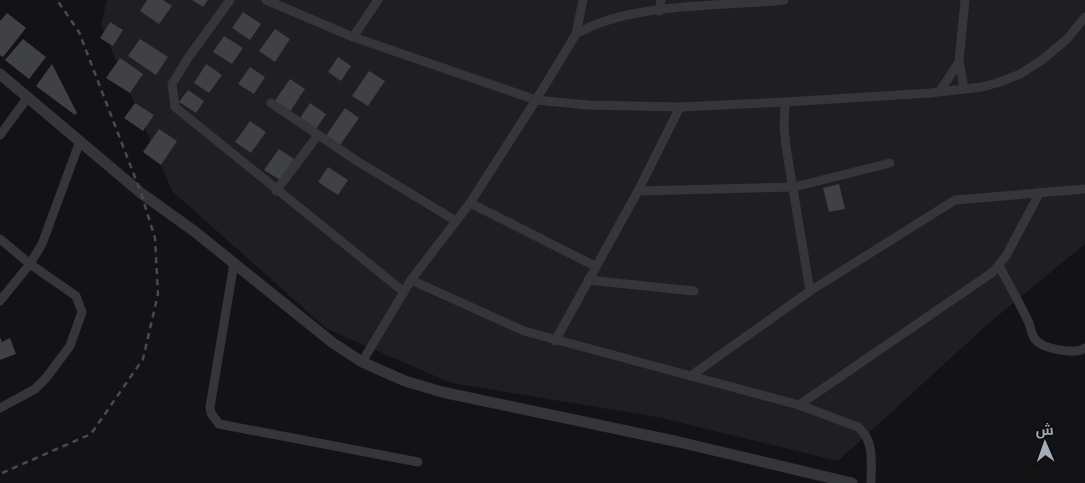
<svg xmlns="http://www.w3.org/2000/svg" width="1085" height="483" font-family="'Asap Condensed',Cairo,sans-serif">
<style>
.built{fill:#1f1f22}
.building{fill:#3f4145}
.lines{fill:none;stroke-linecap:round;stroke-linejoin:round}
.minor{stroke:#34363a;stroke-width:9}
.tertiary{stroke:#34363a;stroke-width:11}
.rail{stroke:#474b4f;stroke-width:2.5;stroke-dasharray:6 5;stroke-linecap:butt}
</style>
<rect width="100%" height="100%" fill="#131315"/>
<polygon class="built" points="107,0 1085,0 1085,244 988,324 838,461 662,418 451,383 327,329 172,191 101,25"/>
<g class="building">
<polygon points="147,0 163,0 172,6 159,24 140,11"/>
<polygon points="192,0 208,0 203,7"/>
<polygon points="243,12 261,24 250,40 232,28"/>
<polygon points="7,13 26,28 3,57 0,55 0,21"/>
<polygon points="110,22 123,30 113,46 100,38"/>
<polygon points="275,29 290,39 275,62 259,51"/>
<polygon points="224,36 243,48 232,64 213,52"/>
<polygon points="23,39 46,57 29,79 5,60"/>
<polygon points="140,39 168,57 156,75 128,56"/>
<polygon points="338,57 351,66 341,81 328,72"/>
<polygon points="120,58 143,74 130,93 106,78"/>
<polygon points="52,64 77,113 75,115 36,86"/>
<polygon points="206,64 222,75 209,93 194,83"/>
<polygon points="250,67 265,77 254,94 238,84"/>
<polygon points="369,71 385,81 368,106 352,96"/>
<polygon points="290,79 305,89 289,113 274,102"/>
<polygon points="188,90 204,101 196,113 179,102"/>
<polygon points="135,103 154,115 143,131 124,118"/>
<polygon points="310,103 326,114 316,129 300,118"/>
<polygon points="345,108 359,118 340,145 326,136"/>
<polygon points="250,121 266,132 251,153 235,142"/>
<polygon points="159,129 177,141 161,165 143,152"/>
<polygon points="279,149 294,159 280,180 264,170"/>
<polygon points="328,167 348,180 338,195 318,182"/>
<polygon points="839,184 845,209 829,212 823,188"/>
<polygon points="0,337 2,342 10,338 16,354 0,360"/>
</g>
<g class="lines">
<g class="minor">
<polyline points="230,0 188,58 172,84 175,107 404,292"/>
<polyline points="266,0 353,37 536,100 588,105 680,107 785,102 930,93 982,87 1000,82 1020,74 1042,60 1067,39 1085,17"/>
<polyline points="659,11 661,0"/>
<path d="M576,34C629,2 722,7 784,0"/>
<polyline points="353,37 378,0"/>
<polyline points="964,88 959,61 965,0"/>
<polyline points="940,91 959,62"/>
<polyline points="785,102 784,126 786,147 810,291"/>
<polyline points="271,103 357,161 456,221"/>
<polyline points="0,135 28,97"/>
<polyline points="276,191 318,135"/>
<polyline points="638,191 794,187 890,163"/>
<polyline points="470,203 595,266"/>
<polyline points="0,239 30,264 76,296 82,312 70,346 46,378 35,389 0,408"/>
<polyline points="234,263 210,407 211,413 219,424 418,462"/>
<path d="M999,266C1009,284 1019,302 1028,321C1031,327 1031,334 1035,339C1042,349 1076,355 1085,348"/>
<path d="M411,280L524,331L799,405L858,427C875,441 871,463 871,483"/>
<polyline points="588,280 694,291"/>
<polyline points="0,301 30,264 42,244 80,141"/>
<polyline points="555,341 638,191 680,107"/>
<polyline points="362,362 411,280 470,203 536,100 576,34 583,0"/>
<polyline points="692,375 810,291 955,200 1085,189"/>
<polyline points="799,405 993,272 1006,256 1040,192"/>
</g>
<polyline class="tertiary" points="0,74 141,193 194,231 333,343 362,362 405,381 442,392 679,442 852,483"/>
<polyline class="rail" points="2,473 91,434 143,359 158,294 155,238 141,193 79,32 57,0"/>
</g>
<g transform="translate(1045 443) rotate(358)" stroke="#0e0e10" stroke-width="4" paint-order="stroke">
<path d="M0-4L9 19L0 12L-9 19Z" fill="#a4adb6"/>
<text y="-8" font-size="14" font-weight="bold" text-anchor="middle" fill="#a4adb6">ش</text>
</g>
</svg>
